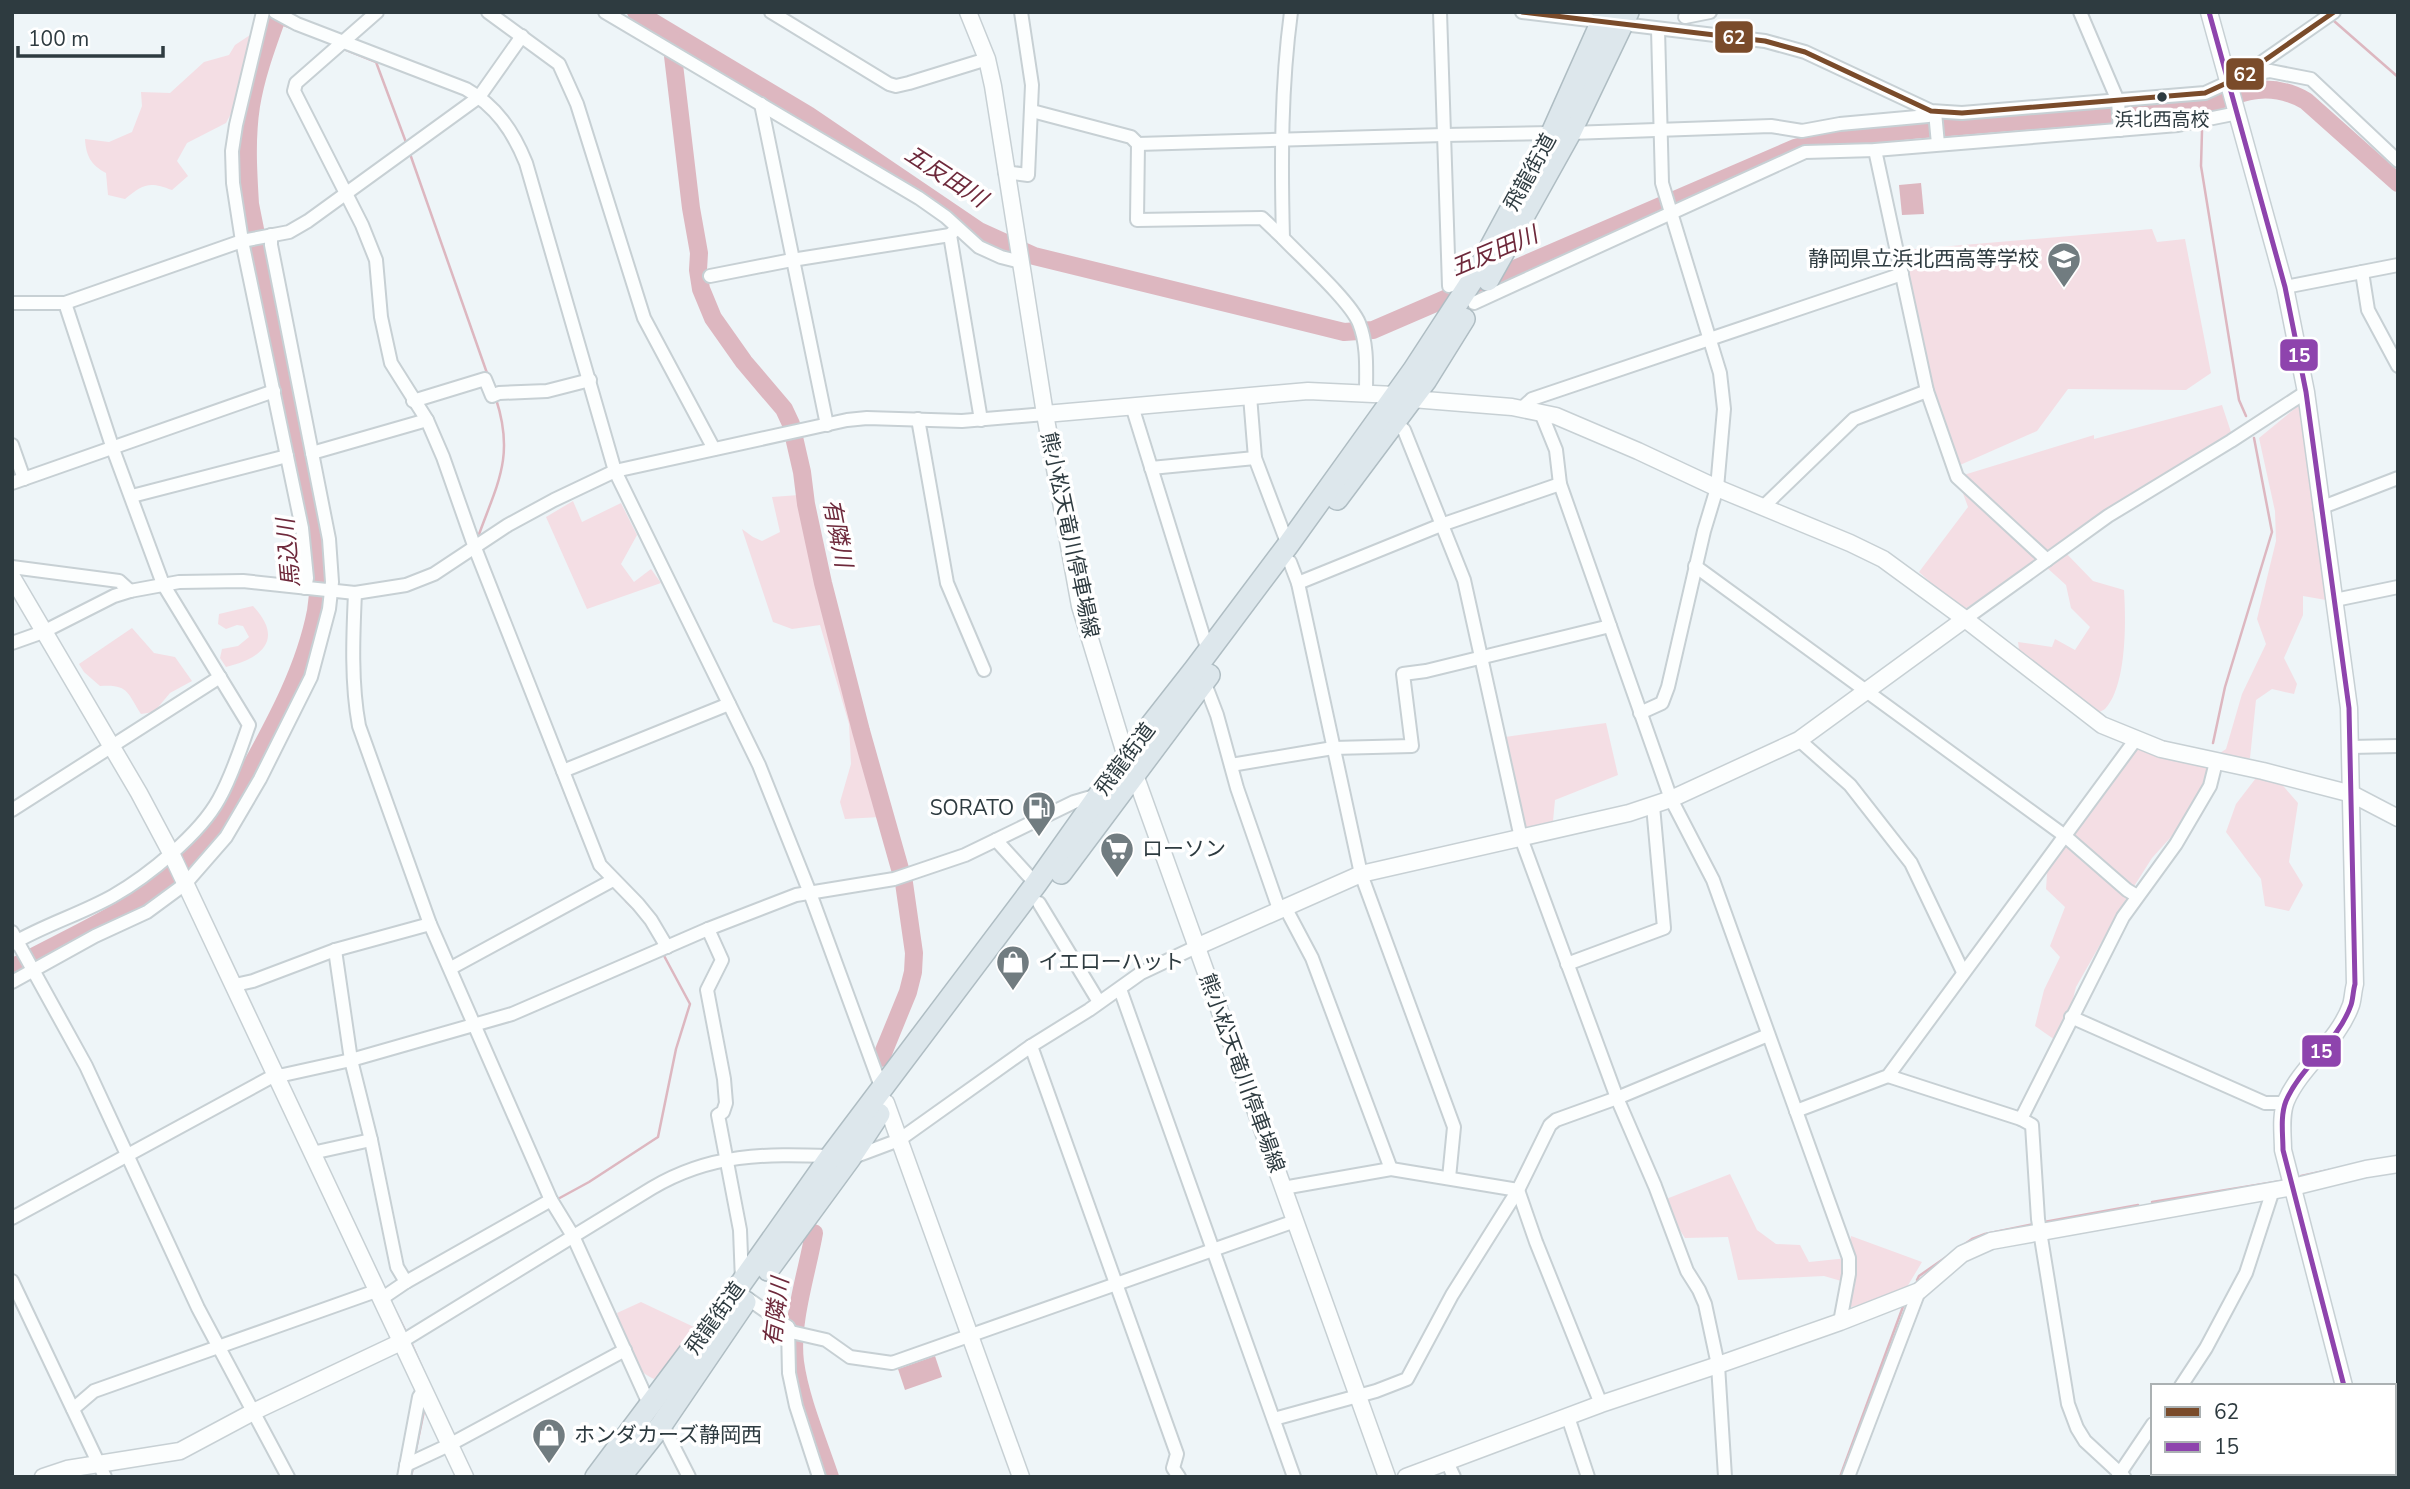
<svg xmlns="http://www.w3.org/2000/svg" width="2410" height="1489" font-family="'Nunito Sans','Noto Sans JP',sans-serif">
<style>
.green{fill:#f4dee4}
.water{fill:#ddb7c0}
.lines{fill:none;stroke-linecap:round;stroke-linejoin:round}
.stream{stroke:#ddb7c0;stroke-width:2.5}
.river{stroke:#ddb7c0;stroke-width:18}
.street-casing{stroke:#c7d0d4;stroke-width:16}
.secondary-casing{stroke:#c7d0d4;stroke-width:19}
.highway-casing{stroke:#afbdc3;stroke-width:24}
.street{stroke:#fcfefe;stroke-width:12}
.secondary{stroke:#fcfefe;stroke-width:16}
.highway{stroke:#dde7ec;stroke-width:21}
.bus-1-casing{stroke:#fff;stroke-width:10}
.bus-2-casing{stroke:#fff;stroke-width:10}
.bus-1{stroke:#7a4b2a;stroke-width:5}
.bus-2{stroke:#8e44ad;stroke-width:5}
.bus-dot{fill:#2e3b40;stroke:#fff;stroke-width:2.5}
.labels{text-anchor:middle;stroke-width:7;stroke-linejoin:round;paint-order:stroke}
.bus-label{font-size:19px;fill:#2e3b40;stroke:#fff}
.street-label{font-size:21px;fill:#2e3b40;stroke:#fff}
.poi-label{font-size:21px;fill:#2e3b40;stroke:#fff;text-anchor:start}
.water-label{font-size:23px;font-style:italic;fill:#6e293b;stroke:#fff}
.line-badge{stroke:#fff;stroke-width:2.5}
.badge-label{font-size:19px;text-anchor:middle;font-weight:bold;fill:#fff}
</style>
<rect width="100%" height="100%" fill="#eef5f8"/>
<g class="green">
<path d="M259,29L235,106L226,123L187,143L177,161L188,176L172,190C149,181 143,184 125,199L108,195L106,173C91,165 86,156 85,139L109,142L132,132L142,106L141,92L170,93L204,62L229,55L235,45Z"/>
<polygon points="2152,229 2157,242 2185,239 2211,373 2186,390 2068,389 2037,431 1960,465 1914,339 1904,250"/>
<polygon points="2304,401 2326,600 2303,596 2303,615 2284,658 2297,684 2294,694 2272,689 2256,700 2250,758 2221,772 2198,807 2152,858 2126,899 2076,987 2066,1027 2055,1040 2035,1026 2044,990 2060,957 2050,946 2065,907 2046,889 2048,859 2133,744 2204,764 2226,749 2242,694 2266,644 2257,619 2276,541 2275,511 2259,438"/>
<polygon points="2222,405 2231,432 1965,609 1945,598 1939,590 1919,572 1968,507 1957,477 2094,435 2094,439"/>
<polygon points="799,495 844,681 880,817 845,819 840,802 851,764 849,724 820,625 792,629 773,622 742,529 753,537 762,541 780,532 772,497"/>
<polygon points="573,501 582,522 621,503 637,535 621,564 634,582 651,569 661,583 587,609 546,517"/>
<path d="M2064,551L2093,581L2124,590C2126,620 2127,686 2105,709C2101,712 2094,714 2090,715L2020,656L2018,642L2052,647L2055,639L2075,650L2090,627L2071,608L2066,585L2045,566Z"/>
<path d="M253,606C284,639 263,658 226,667L220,658L222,649L238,646L249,637L243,626L237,625L226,629L218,624L219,614Z"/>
<path d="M132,628L154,653L175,657L192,681L170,693L154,712L141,714C127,692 128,684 100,686L84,672L79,664Z"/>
<polygon points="1606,723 1618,775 1555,800 1553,821 1524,828 1505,737"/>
<polygon points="2272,773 2298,803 2289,862 2303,885 2289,911 2265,906 2261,879 2226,832 2236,804 2256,778"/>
<polygon points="1730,1174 1757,1230 1776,1244 1800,1245 1809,1262 1848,1258 1851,1236 1922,1262 1904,1292 1848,1308 1855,1285 1824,1276 1738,1280 1728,1237 1685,1238 1661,1201"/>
<path d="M641,1302L696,1328L654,1379C629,1369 624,1336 617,1313Z"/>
</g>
<g class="water">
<polygon points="1921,183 1924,214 1902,215 1899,185"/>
<polygon points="935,1356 942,1377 905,1390 898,1369"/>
</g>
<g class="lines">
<g class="stream">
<polyline points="2334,21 2398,77"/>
<polyline points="276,22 335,45"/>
<polyline points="344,49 376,62 407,145"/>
<polyline points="2202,131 2201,166 2239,400 2246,416"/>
<polyline points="409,151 488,376"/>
<path d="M478,537C497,484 515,457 496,399"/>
<polyline points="533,712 583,839"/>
<polyline points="2213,743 2225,687 2272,532 2254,438"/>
<polyline points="626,901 636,911"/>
<polyline points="2301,1176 2329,1170"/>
<polyline points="556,1200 589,1182 658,1137 676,1049 690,1004 662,952"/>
<polyline points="2152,1202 2281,1181"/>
<polyline points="2044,1222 2138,1205"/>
<polyline points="1917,1280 1919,1276 1972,1239 1985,1234 2034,1224"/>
<polyline points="393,1306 407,1334"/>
<polyline points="410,1340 427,1379"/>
<polyline points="415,1454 425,1406"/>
<polyline points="411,1477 413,1467"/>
<polyline points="1840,1477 1904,1304"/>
</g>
<g class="river">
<path d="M636,12L808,115L979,231L1034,256L1344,332L1373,330L1795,148L1829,139L1912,130L2200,107C2239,93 2268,79 2306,101L2398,183"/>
<polyline points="671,39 691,208 699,253 698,270 701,289 713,318 744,362 784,409 791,424 802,472 806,504 823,583 861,731 904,883 914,953 913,972 908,992 881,1058"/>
<path d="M12,968C61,941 116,918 160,884C184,866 205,843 222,819C232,804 239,787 248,772C276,721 305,668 316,611C322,576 315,539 310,505L250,204C248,171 246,139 251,106C256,74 268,43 279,12"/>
<path d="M814,1233C807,1273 790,1323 795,1362C800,1399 818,1441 830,1477"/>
</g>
<g class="street-casing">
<g id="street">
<polyline points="263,12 236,125 232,151 233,183 242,241 302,528 307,578 305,588"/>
<path d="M275,12L297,24L466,89C496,106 513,131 526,163L615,471L759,765L810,893L883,1092"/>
<polyline points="377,12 296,83 294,91 362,225 376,260 381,317 391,363 427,420 443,457 475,548 600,865 638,904 651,920 667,947"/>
<polyline points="488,12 559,64 577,104 644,318 714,449"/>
<polyline points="605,12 919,198 946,217 979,247 1001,257 1021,262"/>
<polyline points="771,12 889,84 896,86 909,83 987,59"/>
<path d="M1291,12C1281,87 1281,162 1283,238C1301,257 1350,301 1359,323C1368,345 1366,370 1366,393"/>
<polyline points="1440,12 1449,286 1474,276"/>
<polyline points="1522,12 1765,41 1805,52 1931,111 1962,113 2205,93 2242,76 2334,12"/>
<polyline points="2080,12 2118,101 2120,130"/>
<polyline points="1685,17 1710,12"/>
<polyline points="2246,75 2270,71 2311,79 2398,161"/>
<polyline points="761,104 827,425"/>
<polyline points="1032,111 1131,137 1138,144 1444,135 1552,133"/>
<polyline points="1935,112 1938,144"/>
<polyline points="1570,133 1771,126 1802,131 1840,124 1928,116 1935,112"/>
<polyline points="1138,144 1137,220 1262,218 1283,238"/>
<polyline points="1875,150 1927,391 1957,477 2047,560"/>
<polyline points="1005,172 1028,175 1032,85 1021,12"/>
<polyline points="956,229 950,235 981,420"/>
<polyline points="2362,272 2398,265"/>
<polyline points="710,276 792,260 950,235"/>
<polyline points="2285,287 2362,272 2368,310 2398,366"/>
<polyline points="12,303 65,303 242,241 289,232 308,221 479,97 522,36"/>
<polyline points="1474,303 1805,152 1875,150 2178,125 2238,113"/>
<polyline points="1250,396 1255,458 1288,545"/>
<polyline points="413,401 485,379 492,396 499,393 547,391 590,380"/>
<polyline points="1132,406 1208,651"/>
<polyline points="1521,409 1532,399 1902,274"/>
<polyline points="1541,413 1556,450 1560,484 1671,799 1713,880 1849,1258 1849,1274 1840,1322"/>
<polyline points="918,419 947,583 984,670"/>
<polyline points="1395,422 1404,430 1464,580 1521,838 1617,1098 1655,1186 1687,1271 1699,1290 1705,1304 1718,1365 1725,1477"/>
<polyline points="12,445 24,479"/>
<polyline points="312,453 427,420"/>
<polyline points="1151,468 1255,458"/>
<polyline points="12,483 274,391"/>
<polyline points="132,496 287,456"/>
<polyline points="1763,507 1854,419 1927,391"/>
<polyline points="2320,508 2398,478"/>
<polyline points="1290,562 1298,583 1361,874 1454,1127 1449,1178"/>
<polyline points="1695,566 2065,836 2127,890 2137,896"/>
<polyline points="12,567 119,581 130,591"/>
<polyline points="1298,583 1441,525 1560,484"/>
<path d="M355,593C353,636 351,683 359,726L430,924L551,1200L573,1236L650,1406"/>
<polyline points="2335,600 2398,587"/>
<polyline points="1965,619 2108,516 2231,441 2306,392"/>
<polyline points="12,643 43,632 114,596 130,591 179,582 243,581 355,593 406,585 434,574 508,525 554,500 615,471 847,420 867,418 962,421 1045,414"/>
<polyline points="1204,681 1217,715 1237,788 1279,909"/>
<polyline points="1640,713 1662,703 1668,687 1704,531 1717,488 1724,409 1720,373 1662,183 1658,29"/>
<polyline points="1799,740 1850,785 1911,863 1963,972"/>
<polyline points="2351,747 2398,746"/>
<polyline points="1231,765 1333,748 1412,746 1403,674 1426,671 1610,626"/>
<polyline points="563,771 729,704"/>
<polyline points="12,810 220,677"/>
<polyline points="996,840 1074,802 1098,795"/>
<polyline points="1039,903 1099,1002"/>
<polyline points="1285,907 1312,958 1391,1169"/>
<polyline points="708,929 722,960 707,990 724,1079 726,1103 723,1112 718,1115 740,1230 742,1281"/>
<polyline points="12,932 86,1066 198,1308 288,1477"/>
<path d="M12,944C44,925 81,914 113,896C148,876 200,834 219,799C232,776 240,750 249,725L163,584L113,449L65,303"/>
<polyline points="335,950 351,1060 371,1140 397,1267 406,1282"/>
<polyline points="1567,964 1664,928 1653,806"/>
<polyline points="451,968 613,880"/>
<polyline points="12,982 95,936 147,912 185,884 226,837 260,779 311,677 329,609 332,582 329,539 271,245 271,235"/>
<polyline points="235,985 253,981 335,950 430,924"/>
<polyline points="1120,989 1294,1477"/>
<polyline points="2071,1017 2265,1103 2285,1103"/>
<polyline points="1031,1046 1177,1454 1173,1468 1179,1477"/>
<polyline points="1888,1076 2021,1119 2032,1125 2038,1219 2068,1404 2077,1428 2085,1441 2124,1477"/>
<polyline points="1796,1111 1888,1076 2136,739"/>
<polyline points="2021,1119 2123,917 2176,844 2210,786 2216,762"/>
<polyline points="312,1153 371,1140"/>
<polyline points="851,1158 899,1140 1031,1046 1089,1010 1141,973 1196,947"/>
<polyline points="1283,1188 1391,1169 1518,1190"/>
<polyline points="1518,1190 1536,1242 1601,1404"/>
<polyline points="12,1218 275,1075 283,1075 351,1060 512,1014 708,929 796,895 894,879 965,855 996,840 1036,884"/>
<polyline points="12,1281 105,1477"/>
<polyline points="747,1298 788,1327 791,1332 826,1340 850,1357 892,1363 1295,1221"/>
<polyline points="381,1299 406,1282 551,1200"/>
<polyline points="788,1327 789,1373 796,1406 819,1477"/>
<path d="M401,1342L652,1188C711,1153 764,1154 831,1156"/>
<polyline points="2181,1386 2206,1348 2246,1273 2273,1190"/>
<polyline points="73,1409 94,1391 376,1291"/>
<polyline points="1568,1417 1588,1477"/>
<polyline points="1274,1419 1376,1391 1407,1379 1452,1295 1518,1190 1550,1125 1556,1120 1617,1098 1768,1035"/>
<polyline points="662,1424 689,1477"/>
<polyline points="2394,1436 2398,1436"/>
<polyline points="1447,1462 1454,1477"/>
<polyline points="406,1465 449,1445 625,1350"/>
<polyline points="2118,1476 2153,1424"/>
<polyline points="404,1477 419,1397 423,1391"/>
<polyline points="1848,1477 1919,1291"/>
</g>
</g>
<g class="secondary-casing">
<g id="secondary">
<polyline points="968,12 987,59 993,86 1045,414 1080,606 1126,757 1134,772 1387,1477"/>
<path d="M2209,12L2285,287L2306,392L2349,708L2355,984C2353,991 2353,999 2351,1005C2338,1042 2301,1066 2286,1101C2280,1116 2283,1135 2283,1150L2344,1386"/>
<polyline points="1045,414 1308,391 1395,395 1412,399 1512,407 1556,416 1638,451 1717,488 1850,543 1883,559 1965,619 2102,725 2161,749 2263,771 2352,794 2398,818"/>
<polyline points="12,577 139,793 171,853 465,1477"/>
<polyline points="1196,947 1361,874 1629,813 1671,799 1799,740 1965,619"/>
<polyline points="886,1103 1021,1477"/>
<polyline points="2373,1473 2375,1477"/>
<polyline points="43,1477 67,1469 180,1451 253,1412 401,1342"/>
<polyline points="1406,1477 1601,1404 1718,1365 1840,1322 1919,1291 1962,1254 1991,1241 2293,1187 2366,1169 2398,1164"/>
</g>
</g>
<g class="highway-casing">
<g id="highway">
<polyline points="1488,280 1570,133 1628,12"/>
<polyline points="1337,499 1426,380 1464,319"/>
<polyline points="1061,873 1209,675"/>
<polyline points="768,1270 850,1158 879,1114"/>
<polyline points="596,1477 742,1282 831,1156 1036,884 1126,757 1195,669 1288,545 1413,371 1475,276 1552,133 1606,12"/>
<polyline points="620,1477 662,1424 745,1302"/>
</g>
</g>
<use href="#street" class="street"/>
<use href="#secondary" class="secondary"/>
<use href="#highway" class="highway"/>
<g class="bus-1-casing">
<polyline id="bus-1" points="1522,12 1765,41 1805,52 1931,111 1962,113 2205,93 2242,76 2334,12"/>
</g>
<g class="bus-2-casing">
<path id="bus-2" d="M2209,12L2285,287L2306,392L2349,708L2355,984C2353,991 2353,999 2351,1005C2338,1042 2301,1066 2286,1101C2280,1116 2283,1135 2283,1150L2344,1386"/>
</g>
<use href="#bus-1" class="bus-1"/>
<use href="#bus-2" class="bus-2"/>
</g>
<defs>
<g id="school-pin" transform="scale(1.75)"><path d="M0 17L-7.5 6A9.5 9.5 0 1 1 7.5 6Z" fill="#717c80" stroke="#fff"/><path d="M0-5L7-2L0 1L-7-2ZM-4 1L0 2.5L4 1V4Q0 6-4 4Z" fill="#fff"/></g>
<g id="fuel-pin" transform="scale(1.75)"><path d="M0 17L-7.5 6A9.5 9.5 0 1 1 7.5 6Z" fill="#717c80" stroke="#fff"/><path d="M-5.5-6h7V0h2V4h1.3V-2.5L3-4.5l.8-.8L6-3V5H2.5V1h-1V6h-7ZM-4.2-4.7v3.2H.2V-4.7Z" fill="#fff"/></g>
<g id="supermarket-pin" transform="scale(1.75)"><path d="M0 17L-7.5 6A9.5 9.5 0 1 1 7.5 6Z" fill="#717c80" stroke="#fff"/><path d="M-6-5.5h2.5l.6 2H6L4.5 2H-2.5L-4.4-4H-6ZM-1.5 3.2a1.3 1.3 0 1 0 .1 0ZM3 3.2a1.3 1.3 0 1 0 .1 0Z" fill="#fff"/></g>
<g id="shop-pin" transform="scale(1.75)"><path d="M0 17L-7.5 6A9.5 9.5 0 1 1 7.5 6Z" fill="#717c80" stroke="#fff"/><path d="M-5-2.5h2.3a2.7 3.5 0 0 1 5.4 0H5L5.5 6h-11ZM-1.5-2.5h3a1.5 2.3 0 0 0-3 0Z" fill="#fff"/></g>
</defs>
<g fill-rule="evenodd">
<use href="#school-pin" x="2064" y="259"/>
<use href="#fuel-pin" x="1039" y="808"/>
<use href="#supermarket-pin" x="1117" y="849"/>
<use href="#shop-pin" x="1013" y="962"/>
<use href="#shop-pin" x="549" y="1435"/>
</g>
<circle class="bus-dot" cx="2162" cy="97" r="6"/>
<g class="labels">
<g class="bus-label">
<text x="2162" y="126">浜北西高校</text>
</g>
<g class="street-label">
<text transform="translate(1530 172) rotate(-61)" y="7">飛龍街道</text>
<text transform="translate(1070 535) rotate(78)" y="7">熊小松天竜川停車場線</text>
<text transform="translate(1125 759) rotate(-53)" y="7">飛龍街道</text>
<text transform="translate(1242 1073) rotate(70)" y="7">熊小松天竜川停車場線</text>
<text transform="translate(715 1318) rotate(-54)" y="7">飛龍街道</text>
</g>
<g class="poi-label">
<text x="2039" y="266" text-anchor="end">静岡県立浜北西高等学校</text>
<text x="1014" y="815" text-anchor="end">SORATO</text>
<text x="1142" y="856">ローソン</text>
<text x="1038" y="969">イエローハット</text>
<text x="574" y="1442">ホンダカーズ静岡西</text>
</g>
<g class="water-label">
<text transform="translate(946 176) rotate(33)" y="8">五反田川</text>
<text transform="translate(1494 251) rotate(-23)" y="8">五反田川</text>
<text transform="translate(838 533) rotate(79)" y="8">有隣川</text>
<text transform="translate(288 553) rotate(-95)" y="8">馬込川</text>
<text transform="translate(776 1312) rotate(-83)" y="8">有隣川</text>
</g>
</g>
<g class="line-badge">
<rect x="1714" y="20" width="40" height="34" rx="7" fill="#7a4b2a"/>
<rect x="2225" y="57" width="40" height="34" rx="7" fill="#7a4b2a"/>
<rect x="2279" y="338" width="40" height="34" rx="7" fill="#8e44ad"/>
<rect x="2301" y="1034" width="41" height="34" rx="7" fill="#8e44ad"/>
</g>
<g class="badge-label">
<text x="1734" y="44">62</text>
<text x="2245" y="81">62</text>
<text x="2299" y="362">15</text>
<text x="2321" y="1058">15</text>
</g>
<rect width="2410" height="1489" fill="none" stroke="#2e3b40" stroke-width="28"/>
<rect x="2151" y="1384" width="245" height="91" fill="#ffffff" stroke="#abb1b3" stroke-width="2"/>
<rect x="2165" y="1407" width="35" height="10" fill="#7a4b2a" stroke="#abb1b3" stroke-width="2"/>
<text x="2214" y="1419" font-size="21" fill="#2e3b40">62</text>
<rect x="2165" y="1442" width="35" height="10" fill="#8e44ad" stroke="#abb1b3" stroke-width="2"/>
<text x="2214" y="1454" font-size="21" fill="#2e3b40">15</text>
<path d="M18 46v10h145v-10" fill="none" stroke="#2e3b40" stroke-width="3.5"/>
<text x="28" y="46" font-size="21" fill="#2e3b40" stroke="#ffffff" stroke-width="5" paint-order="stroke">100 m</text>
</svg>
